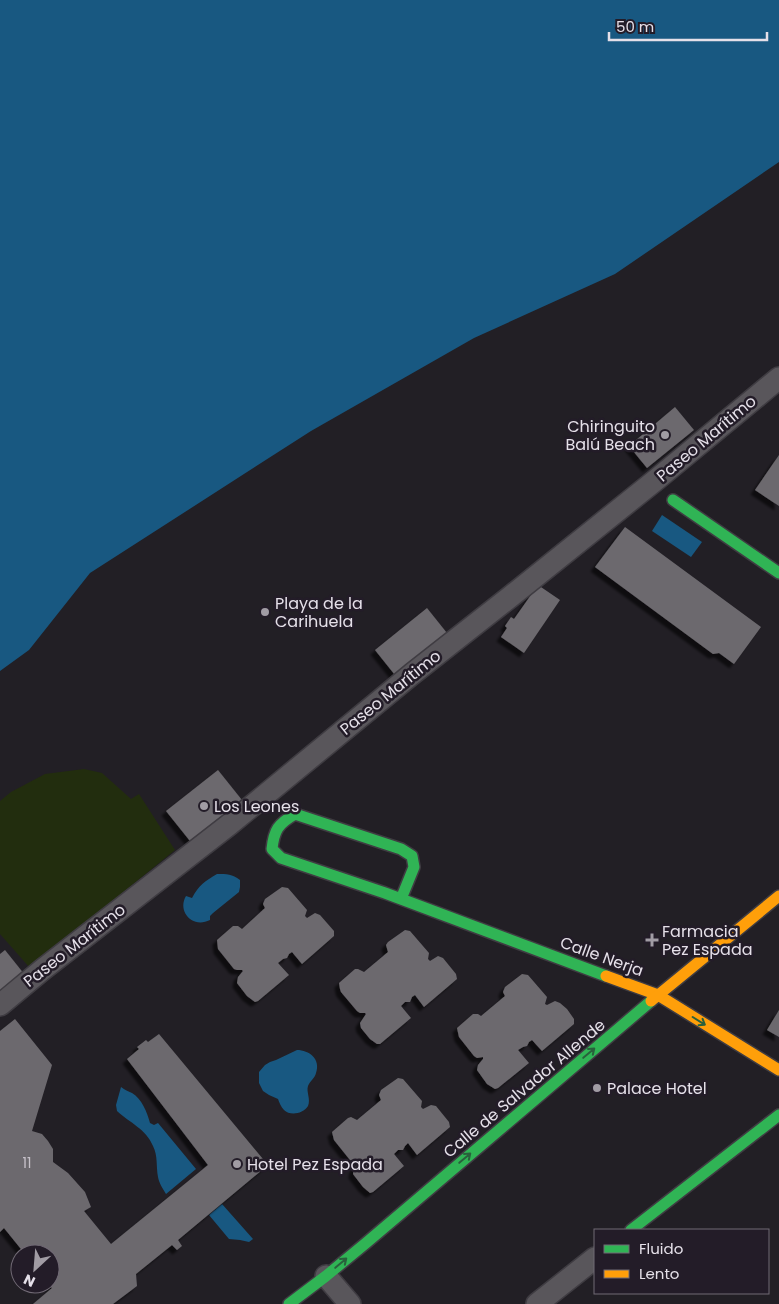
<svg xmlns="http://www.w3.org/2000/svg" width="779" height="1304" font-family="Poppins,sans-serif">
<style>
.green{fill:#222d0e}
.water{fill:#185881}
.building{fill:#6c696e;filter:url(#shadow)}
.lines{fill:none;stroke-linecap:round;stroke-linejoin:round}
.street-casing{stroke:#3f3c42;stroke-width:24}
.fast-casing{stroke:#3f3c42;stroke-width:14}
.slow-casing{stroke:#3f3c42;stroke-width:14}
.street{stroke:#59565b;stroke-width:21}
.fast{stroke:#30b455;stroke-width:11}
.slow{stroke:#ff9f0a;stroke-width:11}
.oneway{stroke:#29603c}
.poi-dot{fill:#a19ca4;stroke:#231c28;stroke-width:2}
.labels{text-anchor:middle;stroke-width:5;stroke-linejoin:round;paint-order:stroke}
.number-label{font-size:14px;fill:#c7c2ca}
.poi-label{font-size:16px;fill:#e5e0e9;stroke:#231c28;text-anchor:start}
.street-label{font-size:16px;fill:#e5e0e9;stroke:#231c28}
</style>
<defs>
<filter id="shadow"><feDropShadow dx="-4.5" dy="4.5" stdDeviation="1" flood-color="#0009"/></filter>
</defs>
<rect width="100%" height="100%" fill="#221f25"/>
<polygon class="green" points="84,769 102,773 131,799 139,794 175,850 30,968 0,934 0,801 11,792 45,774"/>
<g class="water">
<polygon points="0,0 779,0 779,162 615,274 474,338 311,431 90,573 29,650 0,671"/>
<polygon points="662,515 702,542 691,557 652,531"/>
<path d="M217,874C227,874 232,874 240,880V887L239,892L213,913L210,916V920C192,929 177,911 186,896L192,898C199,885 205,881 217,874Z"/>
<path d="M297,1050C309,1050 321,1059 316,1073C315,1078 310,1081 308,1086C306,1092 311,1099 308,1106C303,1114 290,1116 284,1110C281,1107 279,1102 278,1099L269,1095L263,1091L259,1083V1072L265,1065L270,1062L276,1060Z"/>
<path d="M121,1087C125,1090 128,1091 132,1093C142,1099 147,1112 150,1123L154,1125L158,1123L196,1169L166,1194C163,1189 159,1183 158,1177C156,1166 158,1156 153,1146C146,1129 130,1123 117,1111L116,1105Z"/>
<polygon points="222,1204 253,1239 249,1242 240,1240 229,1239 209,1215"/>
</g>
<g class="building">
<polygon points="675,407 694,430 647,468 629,446"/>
<polygon points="779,455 779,506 755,490"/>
<polygon points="625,527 761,627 734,664 719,653 713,654 595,567"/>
<polygon points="538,585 560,600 524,653 501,637 507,628 505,626 511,617 514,619"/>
<polygon points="427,608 447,633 395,675 375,650"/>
<polygon points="218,770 242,800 190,841 166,811"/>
<polygon points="282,887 288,888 307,910 305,916 307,918 315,913 320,915 334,931 334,936 302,964 292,952 289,954 287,958 283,959 278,963 289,975 258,1001 255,1002 247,996 237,983 238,977 243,971 242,970 237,970 234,969 218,949 217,940 233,926 238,926 242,929 265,908 263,904 265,899"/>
<polygon points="405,930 410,931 429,953 428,959 430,961 438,956 443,958 456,974 457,979 424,1007 415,995 412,997 410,1002 405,1002 401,1006 411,1018 380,1044 377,1044 370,1039 361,1028 360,1023 366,1014 365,1013 360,1013 357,1011 341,992 340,989 339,983 355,969 358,969 364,972 388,952 386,945 388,942"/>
<polygon points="5,950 25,975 0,995 0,954"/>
<polygon points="522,974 528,975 547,997 545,1004 547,1005 555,1001 560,1003 567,1009 574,1019 574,1024 542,1051 532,1040 529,1042 527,1046 523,1047 518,1050 529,1063 498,1088 495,1089 487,1084 477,1070 478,1065 483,1059 483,1057 477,1058 474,1056 459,1037 457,1028 473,1014 478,1014 481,1016 505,996 503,992 505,987"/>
<polygon points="779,1010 779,1037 767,1030"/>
<polygon points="15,1019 52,1065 32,1131 42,1134 48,1141 53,1149 53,1162 68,1173 85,1192 91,1207 84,1211 111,1244 208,1165 127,1059 139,1049 137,1047 146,1040 148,1042 159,1034 268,1165 178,1240 182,1246 177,1250 172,1245 136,1274 137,1286 113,1304 33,1304 52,1288 48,1284 50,1284 50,1254 25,1254 4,1228 0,1232 0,1031"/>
<polygon points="398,1078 403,1079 422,1101 421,1107 423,1109 431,1105 436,1106 449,1122 450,1127 417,1155 408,1143 405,1146 403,1150 398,1150 394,1154 404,1166 373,1192 370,1193 363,1187 353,1174 354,1168 359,1162 358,1161 353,1161 350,1160 334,1140 332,1132 348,1118 351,1117 357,1120 381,1100 379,1095 381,1090"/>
</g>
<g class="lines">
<g class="street-casing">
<g id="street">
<polyline points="0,1005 42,970 230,824 412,674 510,597 657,479 779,378"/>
<polyline points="326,1276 350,1304"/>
<polyline points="537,1304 595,1258"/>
</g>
</g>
<g class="fast-casing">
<g id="fast">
<polyline points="673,500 779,573"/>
<path d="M401,899L414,867L412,856L401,849L295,814C278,824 274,830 272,849L281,858L385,893L606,976"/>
<polyline points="631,1230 779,1115"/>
<polyline points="289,1304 326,1276 366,1243 651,1001"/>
</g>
</g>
<g class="slow-casing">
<g id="slow">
<polyline points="606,976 658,995 779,1070"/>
<polyline points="651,1001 779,896"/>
</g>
</g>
<use href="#street" class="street"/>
<use href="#fast" class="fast"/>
<use href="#slow" class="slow"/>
</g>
<defs><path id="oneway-shaft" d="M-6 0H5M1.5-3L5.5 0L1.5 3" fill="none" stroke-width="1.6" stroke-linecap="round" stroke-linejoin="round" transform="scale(1.25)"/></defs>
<g class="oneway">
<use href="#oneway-shaft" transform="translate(699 1021) rotate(32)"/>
<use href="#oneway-shaft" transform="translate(589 1053) rotate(-40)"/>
<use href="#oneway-shaft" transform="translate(465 1158) rotate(-40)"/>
<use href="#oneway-shaft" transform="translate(341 1263) rotate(-40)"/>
</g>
<g class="poi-dot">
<circle cx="665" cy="435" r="5"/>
<circle cx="265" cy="612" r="5"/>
<circle cx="204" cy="806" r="5"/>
<path d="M649.5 932.5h5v5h5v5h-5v5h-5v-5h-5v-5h5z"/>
<circle cx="597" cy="1088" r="5"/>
<circle cx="237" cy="1164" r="5"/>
</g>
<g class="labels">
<g class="number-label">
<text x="27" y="1168">11</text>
</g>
<g class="poi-label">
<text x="655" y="432" text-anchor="end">Chiringuito<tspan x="655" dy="18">Balú Beach</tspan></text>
<text x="275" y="609">Playa de la<tspan x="275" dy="18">Carihuela</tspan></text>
<text x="214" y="812">Los Leones</text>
<text x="662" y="937">Farmacia<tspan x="662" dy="18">Pez Espada</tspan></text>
<text x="607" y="1094">Palace Hotel</text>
<text x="247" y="1170">Hotel Pez Espada</text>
</g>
<g class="street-label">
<text transform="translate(706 438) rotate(-40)" y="6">Paseo Marítimo</text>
<text transform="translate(390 692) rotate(-39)" y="6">Paseo Marítimo</text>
<text transform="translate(74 945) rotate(-38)" y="6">Paseo Marítimo</text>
<text transform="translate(602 956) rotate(20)" y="6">Calle Nerja</text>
<text transform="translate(524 1088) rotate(-40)" y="6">Calle de Salvador Allende</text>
</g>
</g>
<rect x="594" y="1229" width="175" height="65" fill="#231c28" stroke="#716a75"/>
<rect x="604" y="1245" width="25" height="8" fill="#30b455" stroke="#716a75"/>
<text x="639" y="1254" font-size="15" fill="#e5e0e9">Fluido</text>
<rect x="604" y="1270" width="25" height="8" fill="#ff9f0a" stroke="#716a75"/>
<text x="639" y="1279" font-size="15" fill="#e5e0e9">Lento</text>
<g transform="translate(35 1269) rotate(206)"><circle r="24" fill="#231c28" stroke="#716a75"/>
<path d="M0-4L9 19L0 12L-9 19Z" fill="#a19ca4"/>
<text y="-8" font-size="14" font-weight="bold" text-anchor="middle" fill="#e5e0e9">N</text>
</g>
<path d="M609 32v8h158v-8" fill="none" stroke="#e5e0e9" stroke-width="2.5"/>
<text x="616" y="32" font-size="15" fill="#e5e0e9" stroke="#231c28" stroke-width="4" paint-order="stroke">50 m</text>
</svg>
